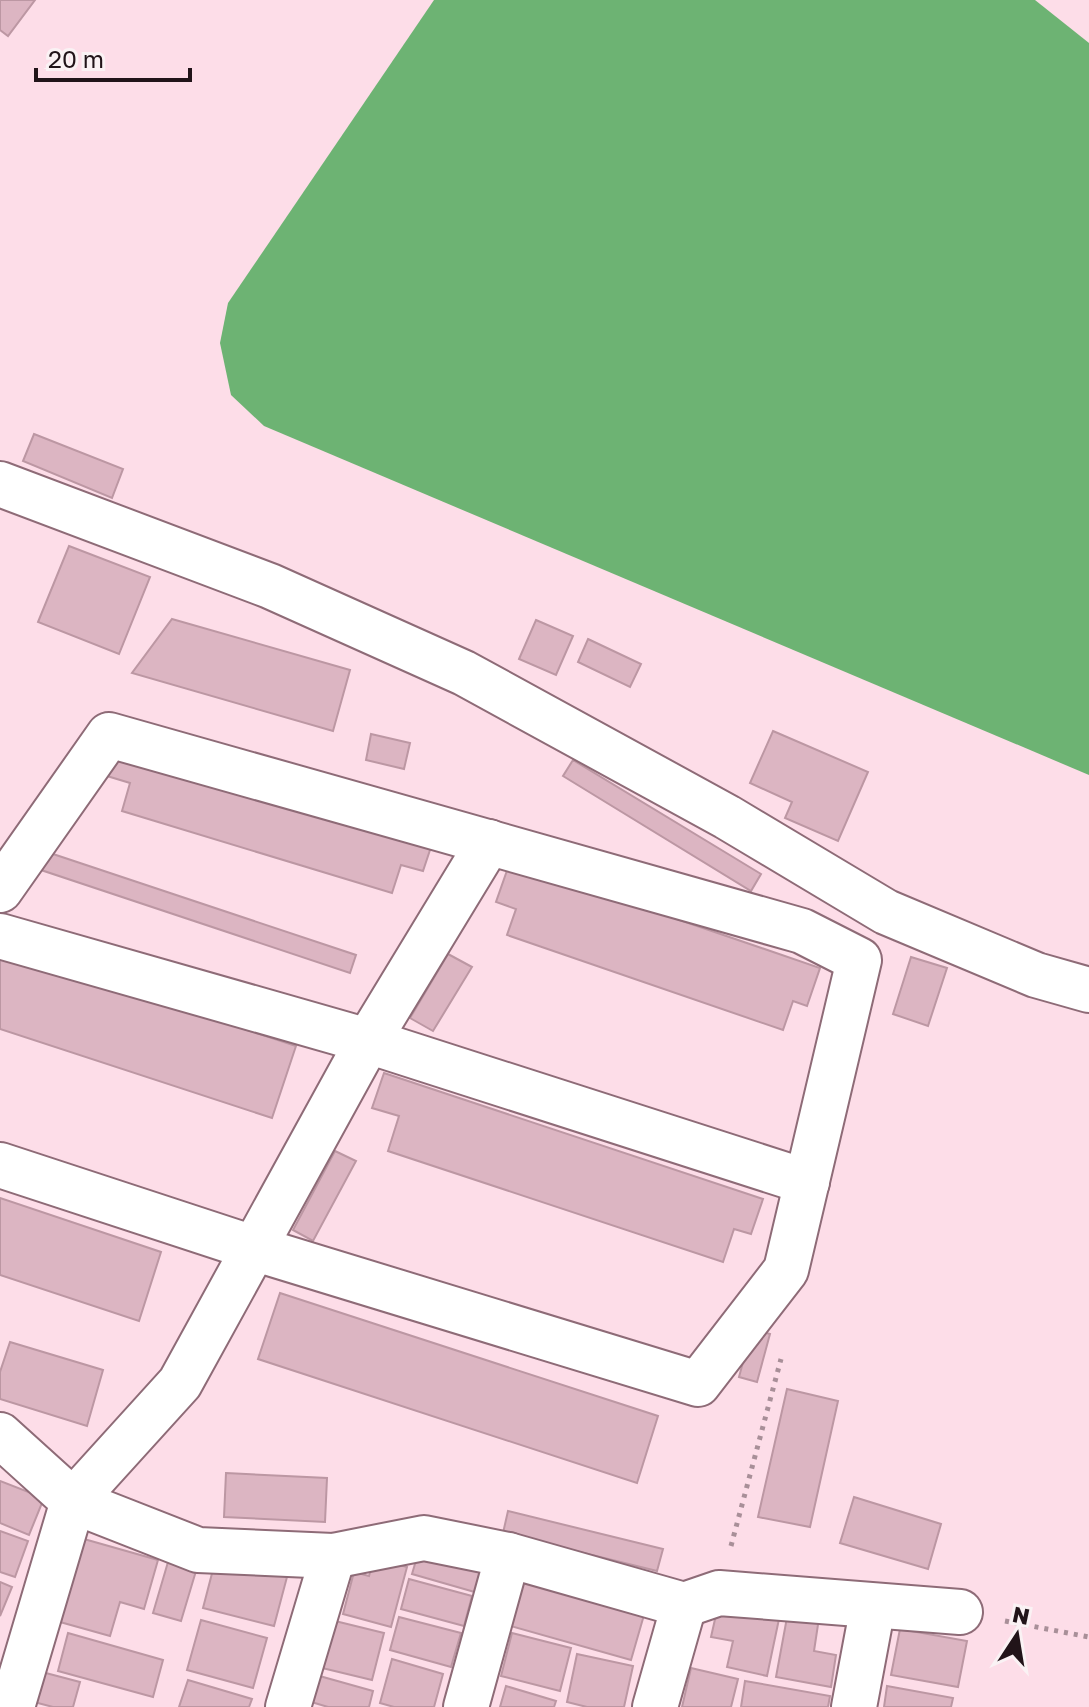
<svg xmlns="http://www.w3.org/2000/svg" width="1089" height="1707" font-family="'Golos Text',sans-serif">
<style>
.water{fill:#6db373}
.building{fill:#dcb5c2;stroke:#bc97a3;stroke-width:2}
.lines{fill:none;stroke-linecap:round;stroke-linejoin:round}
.minor-casing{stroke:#8e6b77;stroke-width:48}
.path{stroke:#a88f98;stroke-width:5;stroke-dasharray:4 6;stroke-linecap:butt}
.minor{stroke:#fff;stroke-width:44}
</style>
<rect width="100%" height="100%" fill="#fddde8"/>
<polygon class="water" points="434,0 1035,0 1089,43 1089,775 264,426 231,395 220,343 228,303"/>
<g class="building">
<polygon points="0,0 35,0 8,36 0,30"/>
<polygon points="34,434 123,469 112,498 23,461"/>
<polygon points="69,546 150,577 119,654 38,622"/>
<polygon points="172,619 350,670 333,731 132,673"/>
<polygon points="536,620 573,636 556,675 519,659"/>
<polygon points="588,639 641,664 630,687 578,662"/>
<polygon points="773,731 868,772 838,841 785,818 792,802 750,783"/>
<polygon points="371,734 410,743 404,769 366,760"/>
<polygon points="116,744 433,841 423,871 401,865 392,893 122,811 130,783 107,776"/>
<polygon points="573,760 761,874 751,891 563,776"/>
<polygon points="41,850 356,955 350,973 35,868"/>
<polygon points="510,862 820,968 807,1006 793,1001 783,1030 507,935 516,909 496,902"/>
<polygon points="0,949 296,1046 272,1118 0,1029"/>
<polygon points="448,954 472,967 433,1031 410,1018"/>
<polygon points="911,957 947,968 928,1026 893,1014"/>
<polygon points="384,1073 763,1199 751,1234 734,1229 723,1262 388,1151 399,1116 372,1108"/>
<polygon points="335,1151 356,1161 313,1241 293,1230"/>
<polygon points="0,1198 161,1252 139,1321 0,1275"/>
<polygon points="280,1293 658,1416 637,1483 258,1359"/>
<polygon points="752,1329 770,1334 757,1382 739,1377"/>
<polygon points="10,1342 103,1370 87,1426 0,1399 0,1372"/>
<polygon points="787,1389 838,1401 810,1527 758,1517"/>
<polygon points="226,1473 327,1478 325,1522 224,1517"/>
<polygon points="0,1481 44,1498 29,1535 0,1523"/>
<polygon points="854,1497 941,1524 928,1569 840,1543"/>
<polygon points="508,1511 663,1549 657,1571 503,1533"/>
<polygon points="0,1531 28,1541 15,1577 0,1572"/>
<polygon points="84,1539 158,1560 144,1609 120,1602 110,1636 60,1622"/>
<polygon points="420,1547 485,1567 478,1593 412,1574"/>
<polygon points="216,1558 287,1577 274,1626 203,1608"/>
<polygon points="374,1558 407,1567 391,1627 343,1614 354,1572 369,1576"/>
<polygon points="168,1562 196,1571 181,1621 153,1613"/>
<polygon points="409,1579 472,1596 464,1626 401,1609"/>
<polygon points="520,1580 644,1615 631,1660 507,1625"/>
<polygon points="0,1582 12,1587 0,1616"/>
<polygon points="718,1606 779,1619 767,1676 727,1667 733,1641 711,1637"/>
<polygon points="788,1612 819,1618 814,1651 836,1655 831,1687 776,1677"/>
<polygon points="399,1617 461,1633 451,1667 390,1650"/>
<polygon points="201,1620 267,1638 253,1688 187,1670"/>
<polygon points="331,1620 384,1633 372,1680 318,1667"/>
<polygon points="900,1629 967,1641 958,1687 891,1675"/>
<polygon points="68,1633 163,1660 153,1697 58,1671"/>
<polygon points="512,1633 571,1648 560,1691 501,1676"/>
<polygon points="577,1654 633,1666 624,1707 587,1707 567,1702"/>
<polygon points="392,1659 443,1674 434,1707 394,1707 380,1703"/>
<polygon points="691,1668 738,1679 731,1707 682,1707"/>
<polygon points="42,1672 80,1682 73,1707 53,1707 34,1702"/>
<polygon points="316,1675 373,1691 369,1707 328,1707 308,1701"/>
<polygon points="188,1680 252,1699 249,1707 179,1707"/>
<polygon points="745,1681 830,1696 828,1707 741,1707"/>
<polygon points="506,1686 556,1701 554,1707 500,1707"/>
<polygon points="887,1686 953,1698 951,1707 884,1707"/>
</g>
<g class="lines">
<g class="minor-casing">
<g id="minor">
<polyline points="0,484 270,586 464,673 727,817 886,912 1036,975 1089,990"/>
<polyline points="489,842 368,1041 180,1383 73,1501 198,1550 333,1556 424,1538 508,1555 684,1605 719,1593 960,1612"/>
<polyline points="0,890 109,735 802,931 859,960 786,1270 698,1384 253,1248 0,1165"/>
<polyline points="0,936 368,1041 807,1182"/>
<polyline points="0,1435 73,1501 12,1707"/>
<polyline points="288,1707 333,1556"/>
<polyline points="466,1707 508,1555"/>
<polyline points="655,1707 684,1605"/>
<polyline points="854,1707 873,1606"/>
</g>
</g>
<g class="path">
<polyline points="731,1546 781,1359"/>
<polyline points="1005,1621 1089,1637"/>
</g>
<use href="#minor" class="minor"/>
</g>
<g transform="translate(1017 1635) rotate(12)" stroke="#faf2f4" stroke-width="6" paint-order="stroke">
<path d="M0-6L14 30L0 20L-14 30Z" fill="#211419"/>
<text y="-12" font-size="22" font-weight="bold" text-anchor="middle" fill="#211419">N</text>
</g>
<path d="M36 68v12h154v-12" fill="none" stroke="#211419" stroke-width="4"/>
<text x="48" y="68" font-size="24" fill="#211419" stroke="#faf2f4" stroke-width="6" paint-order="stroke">20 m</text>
</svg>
